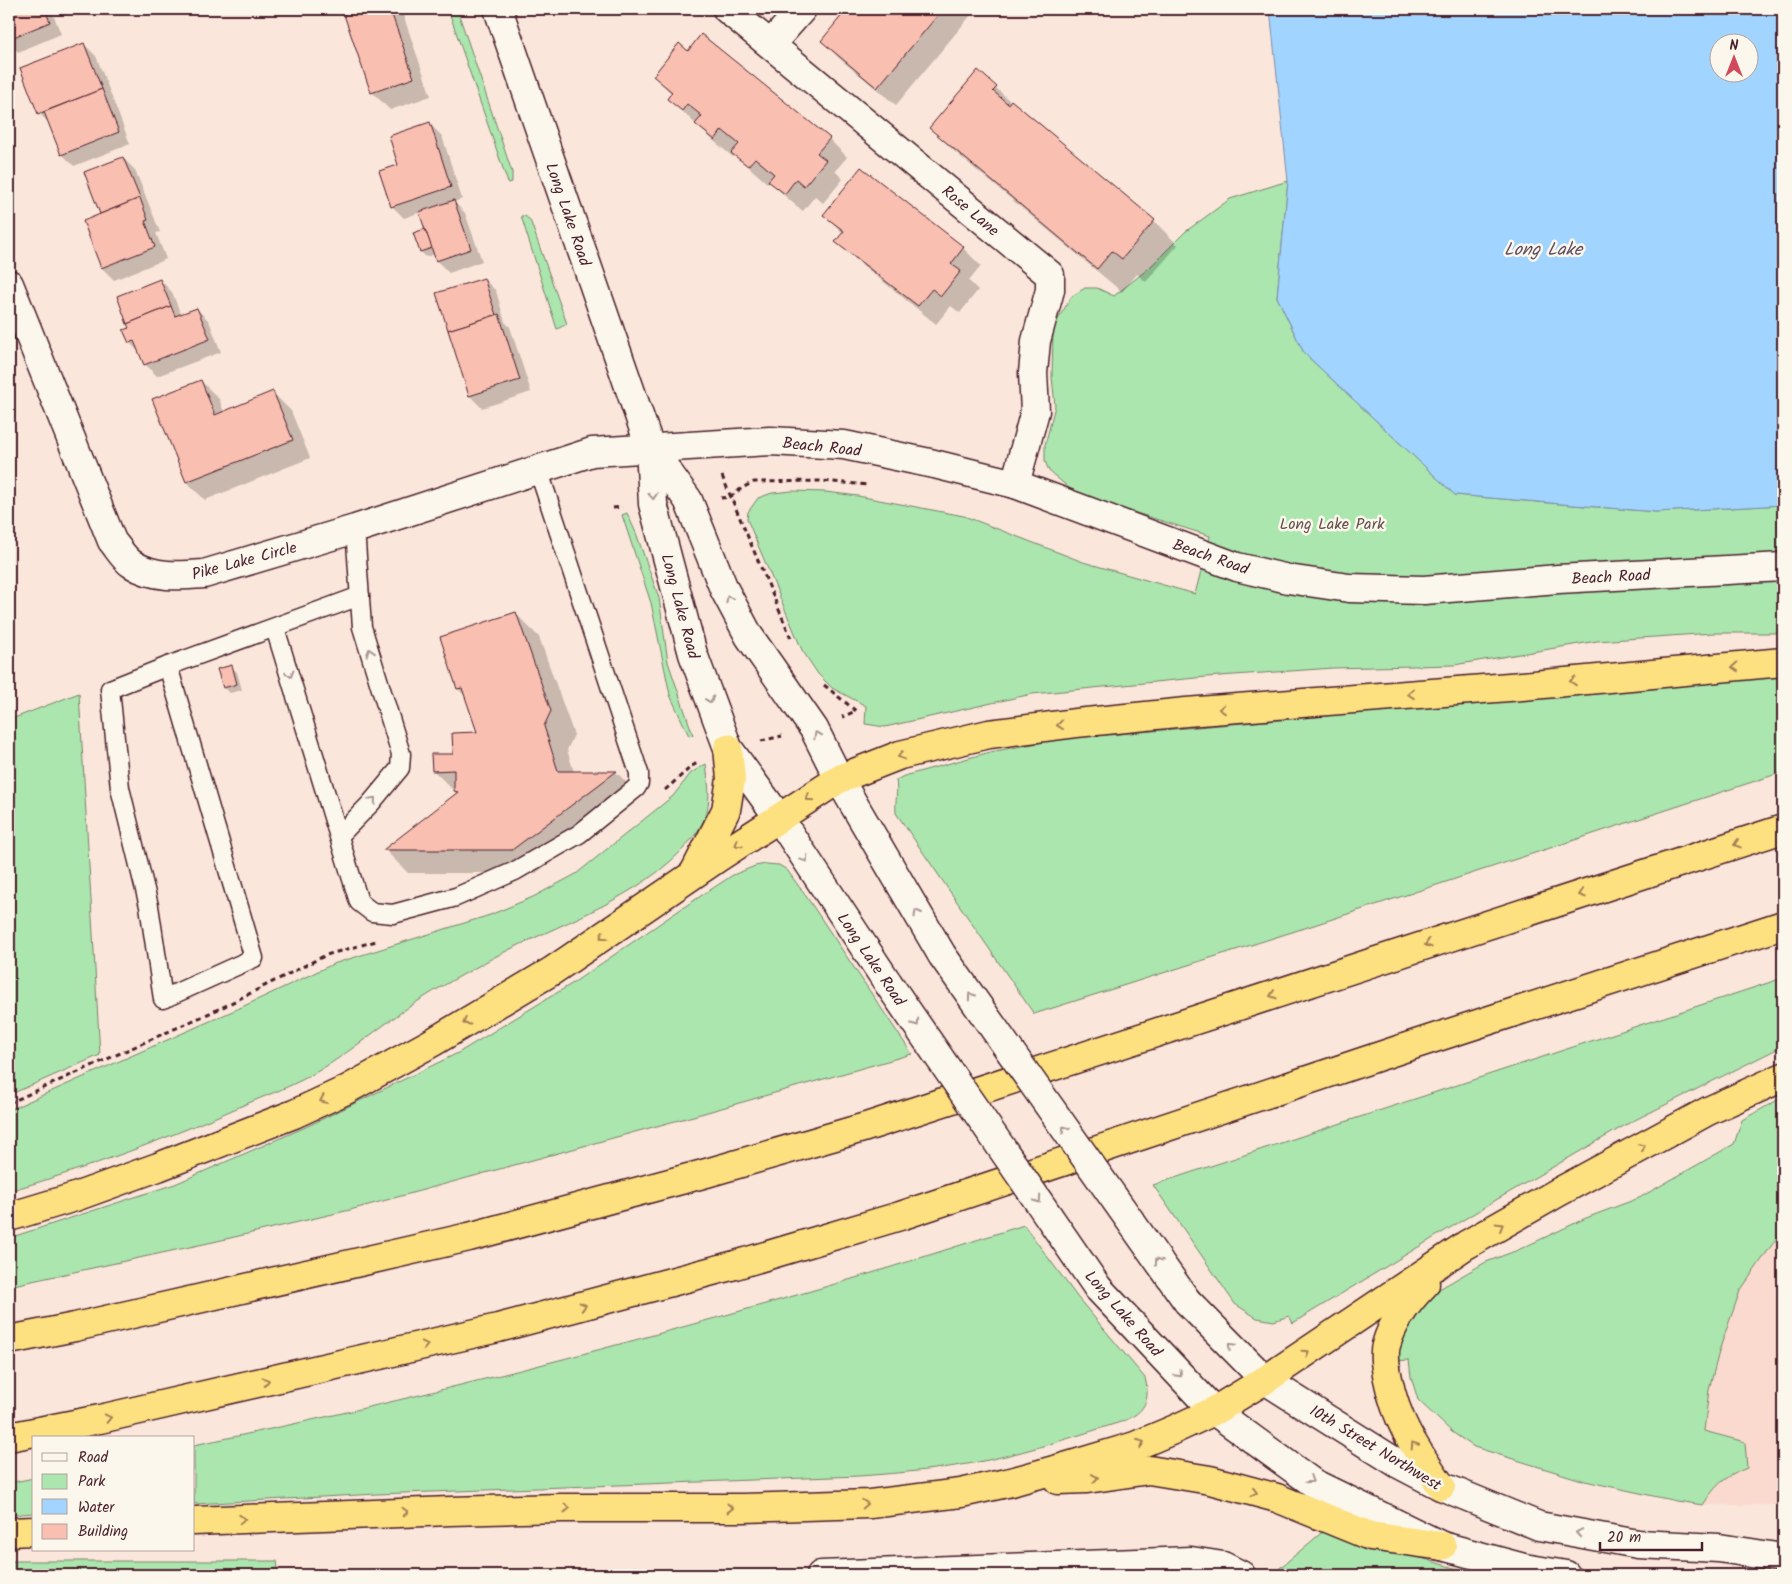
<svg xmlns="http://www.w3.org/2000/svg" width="1792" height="1584" font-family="Kalam,sans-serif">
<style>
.built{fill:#fadace}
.green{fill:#aae6ad;stroke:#7a826c}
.water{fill:#a1d4fe;stroke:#7e8caa;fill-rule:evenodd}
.shadow{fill:#0003}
.building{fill:#f9bfb1;stroke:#4a1f2b}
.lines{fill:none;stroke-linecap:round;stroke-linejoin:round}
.service-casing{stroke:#4a1f2b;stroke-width:21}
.minor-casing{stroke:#4a1f2b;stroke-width:31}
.tertiary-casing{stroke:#4a1f2b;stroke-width:31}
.motorway-casing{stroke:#4a1f2b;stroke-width:31}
.path{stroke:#4a1f2b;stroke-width:3;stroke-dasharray:5 4;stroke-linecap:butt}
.service{stroke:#fbf7ec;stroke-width:18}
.minor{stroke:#fbf7ec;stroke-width:28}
.tertiary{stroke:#fbf7ec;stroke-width:28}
.motorway{stroke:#fde080;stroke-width:28}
.tertiary-bridge-casing{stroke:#4a1f2b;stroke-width:31;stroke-linecap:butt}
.tertiary-bridge{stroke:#fbf7ec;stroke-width:28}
.oneway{stroke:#ab9695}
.oneway2{stroke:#a48056}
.labels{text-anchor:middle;stroke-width:5;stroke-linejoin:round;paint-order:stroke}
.street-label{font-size:16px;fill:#4a1f2b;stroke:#fbf7ec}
.park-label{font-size:16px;fill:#62514c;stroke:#fbf7ec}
.water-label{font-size:18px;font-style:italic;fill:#604c60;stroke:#fbf7ec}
</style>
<rect width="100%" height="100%" fill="#fae6da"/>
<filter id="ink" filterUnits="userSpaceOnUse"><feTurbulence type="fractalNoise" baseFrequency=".02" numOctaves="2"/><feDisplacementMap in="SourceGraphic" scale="10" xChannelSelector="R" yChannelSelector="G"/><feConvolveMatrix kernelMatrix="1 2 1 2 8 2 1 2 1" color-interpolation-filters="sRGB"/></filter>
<g filter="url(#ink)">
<polygon class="built" points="1783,1229 1783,1505 1703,1505 1711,1492 1721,1481 1730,1476 1745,1442 1704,1431 1709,1390 1720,1348 1740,1291"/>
<g class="green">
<polygon points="448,9 457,9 512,172 512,182 508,183"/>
<polygon points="1288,181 1277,297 1304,353 1455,495 1656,512 1783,505 1783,633 1713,633 1597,641 1454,665 1333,668 1206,677 1093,688 1032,694 885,727 865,724 866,706 832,688 818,674 802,650 747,519 748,512 758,498 772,493 792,491 826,492 858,496 964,516 1083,562 1195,594 1210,536 1076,494 1049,471 1045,461 1045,445 1055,406 1052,377 1053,329 1061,314 1072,296 1085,288 1097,288 1114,296 1148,269 1185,232 1230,199"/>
<polygon points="521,216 525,216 530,220 567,324 557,329"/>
<polygon points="627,513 636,533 659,598 668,662 693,735 689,736 670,695 651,603 622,515"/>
<path d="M1783,676V772L1311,926L1034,1014L896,813C895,801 898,792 896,780L904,776L990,752L1060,739Z"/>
<polygon points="79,693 100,1055 9,1095 9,720"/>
<path d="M706,764C710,797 713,813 691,840C643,899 554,925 489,960C465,974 439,987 415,1003C377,1028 342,1060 302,1080C284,1089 265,1096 246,1104C169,1138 89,1168 9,1191V1110L244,1006L333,964L490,915L533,897L576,874L673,796L691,773Z"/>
<polygon points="766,864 779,865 787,870 808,899 912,1054 697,1115 350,1210 213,1242 9,1286 9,1238 175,1184 308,1126 458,1053 573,983 681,909 733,875 755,866"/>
<polygon points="1783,978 1783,1046 1629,1123 1496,1200 1293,1323 1289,1316 1274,1321 1257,1318 1235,1304 1153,1185"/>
<path d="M1783,1097V1229L1740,1291L1720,1348L1709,1390L1704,1431L1745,1442L1747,1468C1724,1478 1717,1483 1703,1505L1676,1501L1585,1481L1474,1447L1452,1432L1418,1400L1411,1377L1409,1360L1393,1361L1414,1313L1434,1292L1486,1262L1518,1250L1586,1218L1639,1198L1734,1144L1742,1120Z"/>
<path d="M1024,1225L1078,1298L1145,1378C1151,1401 1144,1412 1124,1421C1079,1435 1034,1450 988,1460C946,1469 902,1473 859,1476L377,1494L194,1504V1445C412,1401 628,1344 842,1282C903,1264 963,1244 1024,1225Z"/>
<polygon points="34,1478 34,1513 9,1515 9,1483"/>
<polygon points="1326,1529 1477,1575 1277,1575 1275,1572"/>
<polygon points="9,1561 277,1561 278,1568 243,1575 9,1575"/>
</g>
<path class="water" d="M1270,9H1783V505L1656,512L1455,495L1304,353L1277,297L1288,181ZM1720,42H1750V72H1720Z"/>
<g class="shadow">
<polygon points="9,9 51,9 61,34 18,52 9,42"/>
<polygon points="343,9 401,9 431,96 390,110 372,92"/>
<polygon points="849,9 976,9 896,105 840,59 822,41"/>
<polygon points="701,36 829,139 847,157 835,171 843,179 823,203 815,196 803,211 788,199 769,180 767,183 735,155 733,157 715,142 668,98 672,94 654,76 688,52"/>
<polygon points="84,44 96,56 130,144 74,166 62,154 50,124 39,113"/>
<polygon points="996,88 1011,102 1154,221 1178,245 1146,282 1137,274 1122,292 954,151 931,128"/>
<polygon points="430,124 442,136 462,199 454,202 465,213 482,261 449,273 437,261 435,254 426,257 421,252 428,234 421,212 404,218 392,206 399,166"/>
<polygon points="123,158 135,170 160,232 156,233 166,259 114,280 102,268 84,222 102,214 86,173"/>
<polygon points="825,215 963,248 981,266 969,281 978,290 960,313 951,306 936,324 855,259 837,241 843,233"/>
<polygon points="484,279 496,291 505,322 510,327 531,392 482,408 470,396 437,294"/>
<polygon points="160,280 172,292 181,315 197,309 209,321 221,352 157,376 145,364 141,354 130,343 125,331 131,328"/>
<polygon points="201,381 219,399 224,412 273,393 291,411 310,458 205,500 187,482 154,400"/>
<polygon points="515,613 539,637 574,735 567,750 574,772 616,772 639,795 536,873 408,873 385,850 457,794 433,770 454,755 479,733 466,697 458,689"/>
<polygon points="231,667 237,672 242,690 230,693 224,687"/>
</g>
<g class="building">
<polygon points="9,9 45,9 50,22 9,39"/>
<polygon points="342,9 390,9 414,78 371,93"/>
<polygon points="847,9 943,9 877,88 821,41"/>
<polygon points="701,34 830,138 817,153 826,160 804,186 796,179 785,194 768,181 774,174 755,158 748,166 731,153 739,144 722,130 715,140 695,124 702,116 687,104 682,111 667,99 672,92 653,76 679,43 688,51"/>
<polygon points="84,43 102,89 38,114 20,68"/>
<polygon points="978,70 997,87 993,91 1008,104 1011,100 1155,220 1122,259 1112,251 1097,269 929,128"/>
<polygon points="102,89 119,132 61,155 44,112"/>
<polygon points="430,122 451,187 391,207 379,171 398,165 389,136"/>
<polygon points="123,157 140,198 100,214 84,172"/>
<polygon points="861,167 964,247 951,264 961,271 941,296 932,289 918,306 835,242 844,231 823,215"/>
<polygon points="140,198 148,220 145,221 155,247 101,268 83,221"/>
<polygon points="454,200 471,249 436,261 419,212"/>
<polygon points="425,229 432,248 420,252 413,233"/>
<polygon points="484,278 496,315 448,330 436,293"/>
<polygon points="160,279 171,306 127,324 117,296"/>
<polygon points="171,306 175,316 197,308 210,339 144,365 134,341 129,343 123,330 129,328 127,324"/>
<polygon points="499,314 520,380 469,396 448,330"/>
<polygon points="201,380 215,415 273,391 293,440 186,482 152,399"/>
<polygon points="516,612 551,711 544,726 558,771 617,771 512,850 383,850 458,792 454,791 454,770 432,771 431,754 453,754 452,733 477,732 462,688 457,689 440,637"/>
<polygon points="232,665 237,684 223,688 217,669"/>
</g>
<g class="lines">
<g class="service-casing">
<g id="service">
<polyline points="275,628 359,902 372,912 393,914 456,897 515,871 579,834 636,788 639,783 639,773 538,469"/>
<polygon points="168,666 254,958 163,999 149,906 120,788 110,689"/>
<polyline points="168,666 360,596"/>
<polyline points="339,836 371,803 400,768 401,754 362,627 355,529"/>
</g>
</g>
<g class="minor-casing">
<g id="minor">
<polyline points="727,9 1050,275 1050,290 1036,341 1033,373 1035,411 1015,484"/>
<polyline points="771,44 802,9"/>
<path d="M9,284L112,541C118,548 124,559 132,564C154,578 179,576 204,574L355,529L592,452L770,441L844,445L934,464L1015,484L1237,567L1288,579L1349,588L1424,590L1558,579L1783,567"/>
<polyline points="821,1575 1191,1561 1223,1566 1241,1575"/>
</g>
</g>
<g class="tertiary-casing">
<g id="tertiary">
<polyline points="498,9 650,447 653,504 693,654 728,748 779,818 888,983"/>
<polyline points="650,447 688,500 724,589 749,636 814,729 839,779 942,955"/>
<polyline points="1098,1288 1214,1411 1313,1483 1442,1546 1524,1568 1566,1575"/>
<polyline points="1187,1301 1265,1380 1397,1463 1441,1486 1539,1526 1638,1544 1719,1548 1783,1558"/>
</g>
</g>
<g class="motorway-casing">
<g id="motorway">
<polyline points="695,871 726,810 731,779 728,748"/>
<polyline points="9,1217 75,1197 158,1167 294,1114 346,1090 433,1042 552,971 719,857 839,779 900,755 989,734 1076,723 1186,712 1522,686 1783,662"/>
<path d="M1425,1284C1408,1301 1393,1321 1386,1345C1383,1356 1386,1369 1388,1379C1397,1424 1416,1449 1441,1486"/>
<polyline points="9,1340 75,1327 469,1237 703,1174 866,1127 1783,829"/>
<polyline points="9,1437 100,1419 498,1328 735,1265 900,1216 1416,1044 1783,925"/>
<polyline points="1058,1480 1087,1479 1149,1470 1210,1480 1277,1498 1370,1536 1442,1546"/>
<polyline points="194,1521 450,1511 561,1508 743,1508 870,1504 961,1493 1011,1482 1065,1467 1135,1446 1173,1430 1214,1411 1265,1380 1466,1245 1557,1193 1708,1111 1783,1077"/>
<polyline points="9,1532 34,1531"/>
</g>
</g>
<g class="path">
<polyline points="722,476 791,638"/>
<polyline points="721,498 730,497 742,488 754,482 820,481 869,485"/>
<polyline points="613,508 622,507"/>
<polyline points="824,685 856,711 842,717"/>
<polyline points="761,741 782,736"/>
<polyline points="665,790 692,766 699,762"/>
<polyline points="9,1103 221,1008 326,955 376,941"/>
</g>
<use href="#service" class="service"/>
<use href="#minor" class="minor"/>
<use href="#tertiary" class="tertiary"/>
<use href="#motorway" class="motorway"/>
<g class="tertiary-bridge-casing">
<g id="tertiary-bridge">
<polyline points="942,955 1187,1301"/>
<polyline points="888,983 1098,1288"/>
</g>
</g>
<use href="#tertiary-bridge" class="tertiary-bridge"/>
</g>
<defs><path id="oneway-chevron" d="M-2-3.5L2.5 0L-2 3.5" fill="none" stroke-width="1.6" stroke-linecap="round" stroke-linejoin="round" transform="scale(1.25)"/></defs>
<g class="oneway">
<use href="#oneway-chevron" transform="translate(653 496) rotate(86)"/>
<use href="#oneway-chevron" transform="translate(729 599) rotate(-118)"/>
<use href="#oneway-chevron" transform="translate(370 652) rotate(-107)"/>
<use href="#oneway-chevron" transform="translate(290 674) rotate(73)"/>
<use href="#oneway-chevron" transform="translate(710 700) rotate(70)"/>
<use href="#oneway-chevron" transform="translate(817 735) rotate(-117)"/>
<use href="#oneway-chevron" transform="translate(373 800) rotate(-49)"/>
<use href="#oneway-chevron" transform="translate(805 859) rotate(56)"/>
<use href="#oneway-chevron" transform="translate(917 913) rotate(-120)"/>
<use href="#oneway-chevron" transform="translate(971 996) rotate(-125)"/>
<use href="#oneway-chevron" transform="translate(916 1023) rotate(55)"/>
<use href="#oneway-chevron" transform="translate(1065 1129) rotate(-125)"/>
<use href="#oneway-chevron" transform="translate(1038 1200) rotate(55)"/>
<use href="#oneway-chevron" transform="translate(1158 1261) rotate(-125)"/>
<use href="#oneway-chevron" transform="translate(1231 1346) rotate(-135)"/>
<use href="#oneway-chevron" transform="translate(1179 1374) rotate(47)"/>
<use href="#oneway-chevron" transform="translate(1310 1480) rotate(33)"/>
<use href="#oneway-chevron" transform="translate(1579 1533) rotate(-170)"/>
</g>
<g class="oneway2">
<use href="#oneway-chevron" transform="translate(1735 667) rotate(175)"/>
<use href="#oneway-chevron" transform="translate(1573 681) rotate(175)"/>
<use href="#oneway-chevron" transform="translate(1411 694) rotate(176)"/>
<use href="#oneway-chevron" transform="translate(1222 709) rotate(175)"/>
<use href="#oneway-chevron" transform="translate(1060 725) rotate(173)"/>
<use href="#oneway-chevron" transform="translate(901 756) rotate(162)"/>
<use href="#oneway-chevron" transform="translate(809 798) rotate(147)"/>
<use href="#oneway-chevron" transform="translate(738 844) rotate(147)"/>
<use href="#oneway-chevron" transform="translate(1737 844) rotate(162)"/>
<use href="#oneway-chevron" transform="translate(1582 894) rotate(162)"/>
<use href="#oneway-chevron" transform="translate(603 936) rotate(146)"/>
<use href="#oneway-chevron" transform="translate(1428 944) rotate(162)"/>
<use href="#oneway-chevron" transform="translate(1273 995) rotate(162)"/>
<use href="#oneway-chevron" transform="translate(466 1022) rotate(149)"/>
<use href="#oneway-chevron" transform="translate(323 1100) rotate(155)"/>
<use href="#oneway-chevron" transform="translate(1642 1147) rotate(-28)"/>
<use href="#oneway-chevron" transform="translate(1500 1226) rotate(-30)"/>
<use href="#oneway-chevron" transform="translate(583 1306) rotate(-15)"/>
<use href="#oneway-chevron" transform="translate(425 1345) rotate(-13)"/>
<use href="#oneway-chevron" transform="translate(1306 1353) rotate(-33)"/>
<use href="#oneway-chevron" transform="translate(266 1381) rotate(-13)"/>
<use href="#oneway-chevron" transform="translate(108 1418) rotate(-13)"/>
<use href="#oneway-chevron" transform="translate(1141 1443) rotate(-21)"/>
<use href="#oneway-chevron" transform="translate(1414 1445) rotate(-123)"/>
<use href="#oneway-chevron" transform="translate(1095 1478) rotate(-8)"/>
<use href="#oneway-chevron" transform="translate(1254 1492) rotate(15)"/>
<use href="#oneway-chevron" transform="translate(865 1504) rotate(-3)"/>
<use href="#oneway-chevron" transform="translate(567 1508)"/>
<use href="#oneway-chevron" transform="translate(730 1508)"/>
<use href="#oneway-chevron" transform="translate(405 1512) rotate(-2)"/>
<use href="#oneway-chevron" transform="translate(242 1519) rotate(-3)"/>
</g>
</g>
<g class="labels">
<g class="street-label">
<text transform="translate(971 210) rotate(40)" y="6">Rose Lane</text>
<text transform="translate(569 214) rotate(71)" y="6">Long Lake Road</text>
<text transform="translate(822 446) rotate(6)" y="6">Beach Road</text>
<text transform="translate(1211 556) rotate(19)" y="6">Beach Road</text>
<text transform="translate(244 560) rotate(-15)" y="6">Pike Lake Circle</text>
<text transform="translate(1611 576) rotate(-3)" y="6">Beach Road</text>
<text transform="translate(681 606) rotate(75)" y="6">Long Lake Road</text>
<text transform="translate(872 959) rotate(56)" y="6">Long Lake Road</text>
<text transform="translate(1124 1313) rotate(49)" y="6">Long Lake Road</text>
<text transform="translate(1376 1447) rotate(31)" y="6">10th Street Northwest</text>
</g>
<g class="park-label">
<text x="1332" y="529">Long Lake Park</text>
</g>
<g class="water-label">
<text x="1543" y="255">Long Lake</text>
</g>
</g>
<rect width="1792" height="1584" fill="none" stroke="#fbf7ec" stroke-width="30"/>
<rect x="15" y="15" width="1762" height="1554" fill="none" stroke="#4a1f2b" stroke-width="2" filter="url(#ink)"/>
<rect x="32" y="1436" width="162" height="115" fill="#fbf7ec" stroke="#b4a19f"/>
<rect x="42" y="1453" width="25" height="8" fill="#fbf7ec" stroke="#b4a19f"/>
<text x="78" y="1462" font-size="15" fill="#4a1f2b">Road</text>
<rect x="42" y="1474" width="25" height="15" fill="#aae6ad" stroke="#b4a19f"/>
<text x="78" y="1486" font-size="15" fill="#4a1f2b">Park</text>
<rect x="42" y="1499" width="25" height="15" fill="#a1d4fe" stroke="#b4a19f"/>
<text x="78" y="1512" font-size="15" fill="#4a1f2b">Water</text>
<rect x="42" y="1524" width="25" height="15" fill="#f9bfb1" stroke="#b4a19f"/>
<text x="78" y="1536" font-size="15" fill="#4a1f2b">Building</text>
<g transform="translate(1734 58)"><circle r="24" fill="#fbf7ec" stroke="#b4a19f"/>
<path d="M0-4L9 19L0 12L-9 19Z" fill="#d1495b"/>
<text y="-8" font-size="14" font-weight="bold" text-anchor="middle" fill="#4a1f2b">N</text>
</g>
<path d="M1600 1542v8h102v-8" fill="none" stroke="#4a1f2b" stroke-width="2.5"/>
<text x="1607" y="1542" font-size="15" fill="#4a1f2b" stroke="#fbf7ec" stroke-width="4" paint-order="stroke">20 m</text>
</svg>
